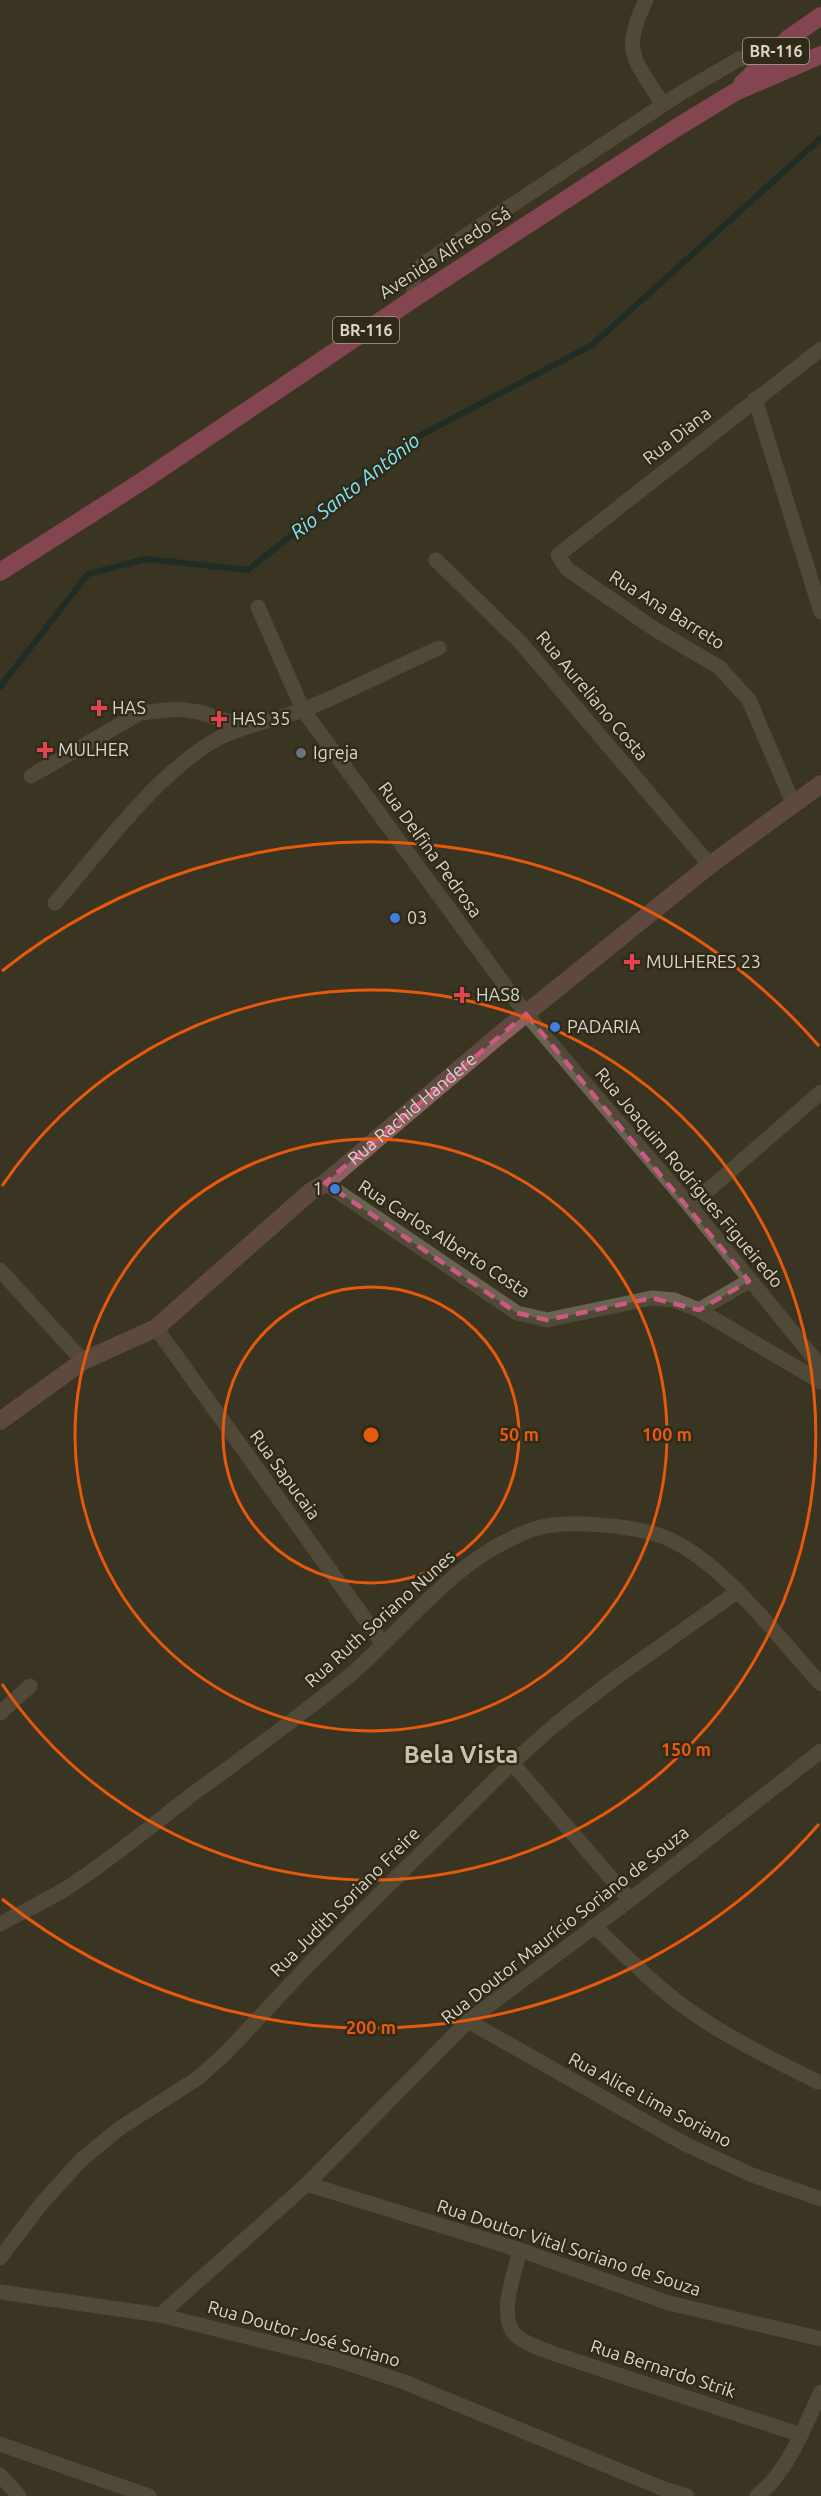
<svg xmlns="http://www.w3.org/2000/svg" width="821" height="2496" font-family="Ubuntu,sans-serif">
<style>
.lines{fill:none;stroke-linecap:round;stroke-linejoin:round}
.stream{stroke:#032327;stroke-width:6}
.street{stroke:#6b6351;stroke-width:15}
.secondary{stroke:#8d6062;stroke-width:18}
.highway{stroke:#dc5988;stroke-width:18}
.marked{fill:none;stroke:#ca5a82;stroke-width:4.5;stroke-dasharray:12 8;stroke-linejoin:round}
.ring{fill:none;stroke:#e8590c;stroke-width:3}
.health-dot{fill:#e0444e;stroke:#302a19;stroke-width:2}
.worship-dot{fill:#6b7280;stroke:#302a19;stroke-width:2}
.shop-dot{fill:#3f7fe0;stroke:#302a19;stroke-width:2}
.labels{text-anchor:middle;stroke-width:5;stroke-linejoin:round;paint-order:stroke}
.shield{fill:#302a19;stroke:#a6a194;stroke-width:1.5}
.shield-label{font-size:16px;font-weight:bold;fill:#d8d4c9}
.street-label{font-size:18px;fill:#d8d4c9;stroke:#302a19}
.poi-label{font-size:18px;fill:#d8d4c9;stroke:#302a19;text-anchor:start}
.water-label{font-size:20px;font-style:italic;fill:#7fe7f7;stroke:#302a19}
.district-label{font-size:24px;font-weight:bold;fill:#cac2ae;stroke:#302a19}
.centre{fill:#e8590c;stroke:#302a19;stroke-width:3}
.ring-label{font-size:18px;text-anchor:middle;font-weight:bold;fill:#e8590c;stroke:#302a19;stroke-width:5;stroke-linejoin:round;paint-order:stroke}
</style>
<rect width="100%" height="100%" fill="#3a3423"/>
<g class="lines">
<polyline class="stream" points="0,687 88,574 146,559 248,570 408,442 592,345 821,138"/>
<g class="street">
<path d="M646,0C620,53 635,59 663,105"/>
<polyline points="413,299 414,274 423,264 681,93 739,59 748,58 766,61"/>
<polyline points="755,399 821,612"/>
<polyline points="436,560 521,643 710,865"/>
<polyline points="258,607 303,710 526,1014 690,1206 821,1367"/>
<polyline points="31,776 140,713 177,709 199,712 246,727"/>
<polyline points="793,803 749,700 719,667 656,630 567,569 558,555 821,349"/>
<path d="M55,903C100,851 159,770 219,738C246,724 277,720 306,709C351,690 394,668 439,648"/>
<polyline points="325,1183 517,1313 547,1320 652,1298 674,1300 699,1310 749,1281"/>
<polyline points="690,1206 821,1092"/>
<polyline points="0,1270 83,1361"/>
<polyline points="699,1310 821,1382"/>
<polyline points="156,1328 383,1644"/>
<polyline points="0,1713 30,1686"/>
<polyline points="512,1763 630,1900"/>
<path d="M0,1924C22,1912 46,1901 67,1888C110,1860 150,1827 190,1796C244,1757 297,1718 349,1676C410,1624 452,1560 531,1530C563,1518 639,1525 671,1540C725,1565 780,1640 821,1684"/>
<path d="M594,1926C627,1957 659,1990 696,2015C734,2041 776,2061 818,2082"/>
<polyline points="468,2021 685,2144 752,2175 821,2199"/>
<polyline points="307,2184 520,2250 669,2303 821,2339"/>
<path d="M520,2250C515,2272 496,2319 517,2336C527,2345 542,2349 555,2354L801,2435"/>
<polyline points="0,2258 42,2203 81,2160 120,2128 198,2078 226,2053 311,1962 512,1763 557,1723 614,1679 737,1592"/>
<polyline points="0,2292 160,2315 335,2359 404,2382 664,2489 687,2496"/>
<polyline points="160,2315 307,2184 468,2021 630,1900 821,1751"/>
<polyline points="0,2444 149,2496"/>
<polyline points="0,2475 19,2496"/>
<path d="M757,2496C788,2472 804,2427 821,2392"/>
</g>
<path class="secondary" id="s1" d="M0,1421L83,1361L156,1328L310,1192L325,1183L497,1037L710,865L821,784"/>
<g class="highway">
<polyline points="742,84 788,39 821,16"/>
<polyline points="0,572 144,480 413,299 676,128 735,92 821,55"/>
</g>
</g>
<path d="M0 0H821V2496H0ZM526,1014L749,1281L699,1310L652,1298L547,1320L517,1313L325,1183Z" fill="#3a3423" fill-opacity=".55" fill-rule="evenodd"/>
<path class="marked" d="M526,1014L749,1281L699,1310L652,1298L547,1320L517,1313L325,1183Z"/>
<g class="ring">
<circle cx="371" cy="1435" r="148"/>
<circle cx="371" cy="1435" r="296"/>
<path d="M2 1186A445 445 0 1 1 2 1684"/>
<path d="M819 1824A593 593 0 0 1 2 1899M2 971A593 593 0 0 1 819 1046"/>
</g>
<g class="health-dot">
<path d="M96 699h6v6h6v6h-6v6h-6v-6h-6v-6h6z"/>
<path d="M216 710h6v6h6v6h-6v6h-6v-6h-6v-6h6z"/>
<path d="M42 741h6v6h6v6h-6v6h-6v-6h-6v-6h6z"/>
<path d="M629 953h6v6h6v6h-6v6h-6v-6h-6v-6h6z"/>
<path d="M459 986h6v6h6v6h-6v6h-6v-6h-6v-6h6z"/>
</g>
<circle class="worship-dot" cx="301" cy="753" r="6"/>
<g class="shop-dot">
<circle cx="395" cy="918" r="6"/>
<circle cx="555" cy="1027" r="6"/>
<circle cx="335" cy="1189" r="6"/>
</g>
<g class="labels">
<g class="shield">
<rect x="743" y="38" width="66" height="26" rx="4.5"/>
<rect x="333" y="317" width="66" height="26" rx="4.5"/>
</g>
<g class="shield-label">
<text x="776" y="57">BR-116</text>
<text x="366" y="336">BR-116</text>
</g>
<g class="street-label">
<text transform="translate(445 253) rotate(-33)" y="6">Avenida Alfredo Sá</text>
<text transform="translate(677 436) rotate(-38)" y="6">Rua Diana</text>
<text transform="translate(667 610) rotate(32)" y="6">Rua Ana Barreto</text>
<text transform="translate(592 696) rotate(50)" y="6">Rua Aureliano Costa</text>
<text transform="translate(430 850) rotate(54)" y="6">Rua Delfina Pedrosa</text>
<text dy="6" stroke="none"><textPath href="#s1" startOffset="520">Rua Rachid Handere</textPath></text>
<text transform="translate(689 1178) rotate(50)" y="6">Rua Joaquim Rodrigues Figueiredo</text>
<text transform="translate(444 1239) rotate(33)" y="6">Rua Carlos Alberto Costa</text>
<text transform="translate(285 1475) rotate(54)" y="6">Rua Sapucaia</text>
<text transform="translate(380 1619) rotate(-42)" y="6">Rua Ruth Soriano Nunes</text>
<text transform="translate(345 1902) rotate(-45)" y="6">Rua Judith Soriano Freire</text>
<text transform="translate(565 1925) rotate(-38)" y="6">Rua Doutor Maurício Soriano de Souza</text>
<text transform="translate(650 2100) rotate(28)" y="6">Rua Alice Lima Soriano</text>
<text transform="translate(569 2248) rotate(18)" y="6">Rua Doutor Vital Soriano de Souza</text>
<text transform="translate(304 2334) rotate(16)" y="6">Rua Doutor José Soriano</text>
<text transform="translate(663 2369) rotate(18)" y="6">Rua Bernardo Strik</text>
</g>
<g class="poi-label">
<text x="112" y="714">HAS</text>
<text x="232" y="725">HAS 35</text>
<text x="58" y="756">MULHER</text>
<text x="313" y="759">Igreja</text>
<text x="407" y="924">03</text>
<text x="646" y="968">MULHERES 23</text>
<text x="476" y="1001">HAS8</text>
<text x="567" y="1033">PADARIA</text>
<text x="323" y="1195" text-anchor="end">1</text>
</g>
<g class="water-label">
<text transform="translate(355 486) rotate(-38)" y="7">Rio Santo Antônio</text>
</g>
<g class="district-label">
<text x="461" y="1763">Bela Vista</text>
</g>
</g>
<circle cx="371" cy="1435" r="9" class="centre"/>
<g class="ring-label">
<text x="519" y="1441">50 m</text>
<text x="667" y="1441">100 m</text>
<text x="686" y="1756">150 m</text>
<text x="371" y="2034">200 m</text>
</g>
</svg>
